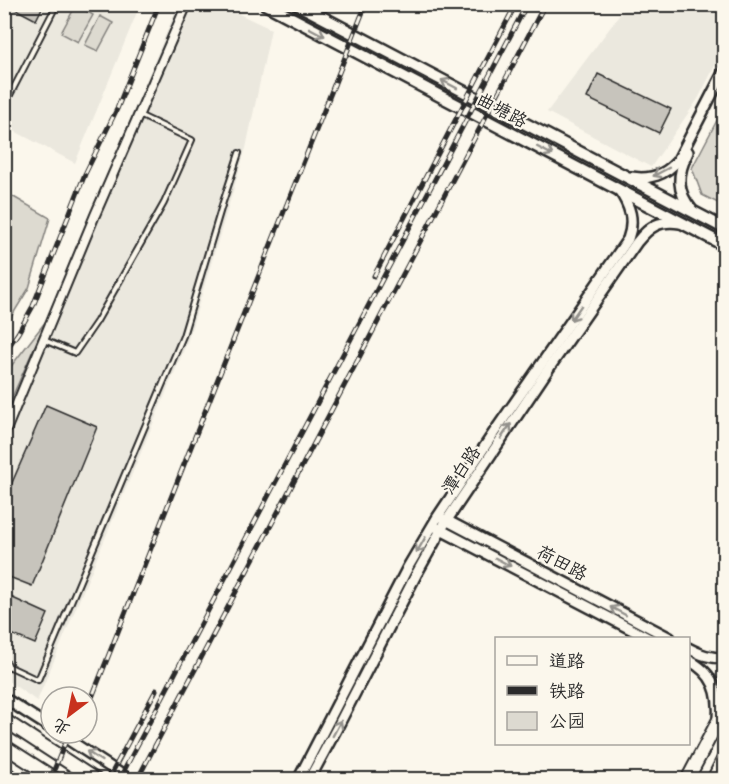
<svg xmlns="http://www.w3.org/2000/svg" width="729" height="784" font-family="'Gochi Hand','LXGW WenKai TC',sans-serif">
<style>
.built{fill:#ebe8de}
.green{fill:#dddad0;stroke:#84827e;stroke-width:1.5}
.building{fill:#c7c4bc;stroke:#2b2b2b;stroke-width:1.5}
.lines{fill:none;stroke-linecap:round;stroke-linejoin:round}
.service-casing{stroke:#2b2b2b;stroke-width:8}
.minor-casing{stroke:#2b2b2b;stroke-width:12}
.tertiary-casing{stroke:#2b2b2b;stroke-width:14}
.secondary-casing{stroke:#2b2b2b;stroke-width:15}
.primary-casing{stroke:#2b2b2b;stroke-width:16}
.trunk-casing{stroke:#2b2b2b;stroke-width:16}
.service{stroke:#fbf7ec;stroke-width:4}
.minor{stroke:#fbf7ec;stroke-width:8}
.tertiary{stroke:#fbf7ec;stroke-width:9}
.secondary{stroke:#fbf7ec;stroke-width:10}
.primary{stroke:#fbf7ec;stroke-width:12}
.trunk{stroke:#fbf7ec;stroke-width:12}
.rail-casing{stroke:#2b2b2b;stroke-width:5}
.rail{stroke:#fbf7ec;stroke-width:3;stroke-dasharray:9;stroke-linecap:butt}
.oneway{stroke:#93918c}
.labels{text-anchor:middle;stroke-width:4.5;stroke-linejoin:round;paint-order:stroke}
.street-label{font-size:18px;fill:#2b2b2b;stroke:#fbf7ec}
</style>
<rect width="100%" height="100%" fill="#fbf7ec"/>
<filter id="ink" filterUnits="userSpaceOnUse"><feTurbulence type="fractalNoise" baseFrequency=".0167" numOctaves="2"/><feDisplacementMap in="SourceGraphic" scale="12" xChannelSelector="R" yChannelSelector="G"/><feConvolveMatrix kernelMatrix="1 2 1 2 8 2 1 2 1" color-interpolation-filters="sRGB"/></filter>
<g filter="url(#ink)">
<g class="built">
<polygon points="4,5 140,5 75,163 5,126"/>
<polygon points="178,5 220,5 271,29 246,148 188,340 37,701 5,679 5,419"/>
<polygon points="627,5 724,5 724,48 698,99 651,167 547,112"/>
</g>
<g class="green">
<polygon points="76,5 93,15 78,42 61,33"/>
<polygon points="100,16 113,23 98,51 85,45"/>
<polygon points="724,107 724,206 702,195 692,168"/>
<polygon points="5,192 50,218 29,288 5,327"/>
<polygon points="46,321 5,413 5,374"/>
</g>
<g class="building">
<polygon points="6,4 44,4 36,20"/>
<polygon points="598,74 671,109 659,133 587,98"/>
<polygon points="46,405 97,427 32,586 4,575 4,501"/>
<polygon points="4,594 48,614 35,644 4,631"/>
</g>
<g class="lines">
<g class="service-casing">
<g id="service">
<polyline points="4,92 10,95 57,4"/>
<polyline points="44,340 75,353 97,321 164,203 192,140 139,115"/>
<polyline points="6,665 38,680 183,336 223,202 239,153"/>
</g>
</g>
<g class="minor-casing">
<g id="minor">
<polyline points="4,435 95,215 187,4"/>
<polyline points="4,665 6,665 4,668"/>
</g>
</g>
<g class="tertiary-casing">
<g id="tertiary">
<path d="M688,152C677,174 676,191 692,210"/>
<path d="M631,177C649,180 666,175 678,160L724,71"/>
<polyline points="444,519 670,638"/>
<polyline points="437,528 648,638"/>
<path d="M688,648C701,655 710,658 724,658"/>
<path d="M688,660C714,673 720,693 718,720"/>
<polyline points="4,698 51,728"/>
<polyline points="58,733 130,780"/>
<polyline points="4,771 17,780"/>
<path d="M298,780L408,567L437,518L495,431L628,239C635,220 630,206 619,190"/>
<path d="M309,780L337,728L417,573L445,523L549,368L637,242C650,226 659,220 680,223"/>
</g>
</g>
<g class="secondary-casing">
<g id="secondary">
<polyline points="265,4 724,245"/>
<polyline points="297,4 724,228"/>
</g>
</g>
<g class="primary-casing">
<g id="primary">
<polyline points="687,780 724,710"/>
<polyline points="713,780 724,758"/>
</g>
</g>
<g class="trunk-casing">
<g id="trunk">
<polyline points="4,720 96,780"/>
<polyline points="4,746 57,780"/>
</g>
</g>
<use href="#service" class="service"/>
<use href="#minor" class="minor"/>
<use href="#tertiary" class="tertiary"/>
<use href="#secondary" class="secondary"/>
<use href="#primary" class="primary"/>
<use href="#trunk" class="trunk"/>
<g class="rail-casing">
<g id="rail">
<polyline points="374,276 516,4"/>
<polyline points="4,353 18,333 33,306 85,174 117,109 159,4"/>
<polyline points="87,710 366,4"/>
<polyline points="50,780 69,733"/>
<polyline points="108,780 156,690"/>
<polyline points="119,780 527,4"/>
<polyline points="137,780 545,4"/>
</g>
</g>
<use href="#rail" class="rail"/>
</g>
<defs><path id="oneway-shaft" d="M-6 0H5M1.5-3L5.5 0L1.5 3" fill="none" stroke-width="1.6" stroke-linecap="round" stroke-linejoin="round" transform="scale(1.5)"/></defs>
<g class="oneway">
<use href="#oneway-shaft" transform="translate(317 32) rotate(28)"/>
<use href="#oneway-shaft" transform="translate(449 84) rotate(-152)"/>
<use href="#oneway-shaft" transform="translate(545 151) rotate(28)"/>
<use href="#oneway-shaft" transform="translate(661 172) rotate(152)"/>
<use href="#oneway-shaft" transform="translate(576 313) rotate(125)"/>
<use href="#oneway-shaft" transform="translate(506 431) rotate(-56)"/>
<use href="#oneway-shaft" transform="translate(421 545) rotate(120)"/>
<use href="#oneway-shaft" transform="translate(503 562) rotate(28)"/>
<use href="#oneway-shaft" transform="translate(618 611) rotate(-152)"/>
<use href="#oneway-shaft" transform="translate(337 728) rotate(-62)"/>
<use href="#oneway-shaft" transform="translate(94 756) rotate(-147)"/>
</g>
</g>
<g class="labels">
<g class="street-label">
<text transform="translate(502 110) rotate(28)" y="6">曲塘路</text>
<text transform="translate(461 470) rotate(-56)" y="6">潭白路</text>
<text transform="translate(562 563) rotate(28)" y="6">荷田路</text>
</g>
</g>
<rect width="729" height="784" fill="none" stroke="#fbf7ec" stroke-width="24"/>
<rect x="12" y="12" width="705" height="760" fill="none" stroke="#2b2b2b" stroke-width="2" filter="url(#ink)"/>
<rect x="495" y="637" width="195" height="108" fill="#fbf7ec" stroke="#a8a59f" stroke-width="1.5"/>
<rect x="507" y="656" width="30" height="9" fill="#fbf7ec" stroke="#a8a59f" stroke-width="1.5"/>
<text x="549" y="667" font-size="18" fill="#2b2b2b">道路</text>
<rect x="507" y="686" width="30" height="9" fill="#2b2b2b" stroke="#a8a59f" stroke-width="1.5"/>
<text x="549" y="697" font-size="18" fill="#2b2b2b">铁路</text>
<rect x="507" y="712" width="30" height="18" fill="#dddad0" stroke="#a8a59f" stroke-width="1.5"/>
<text x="549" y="727" font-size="18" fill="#2b2b2b">公园</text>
<g transform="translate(69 715) rotate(212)"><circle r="28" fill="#fbf7ec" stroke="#a8a59f" stroke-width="1.5"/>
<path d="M0-4.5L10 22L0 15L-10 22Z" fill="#c8321e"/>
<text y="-9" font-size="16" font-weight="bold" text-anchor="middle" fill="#2b2b2b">北</text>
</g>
</svg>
